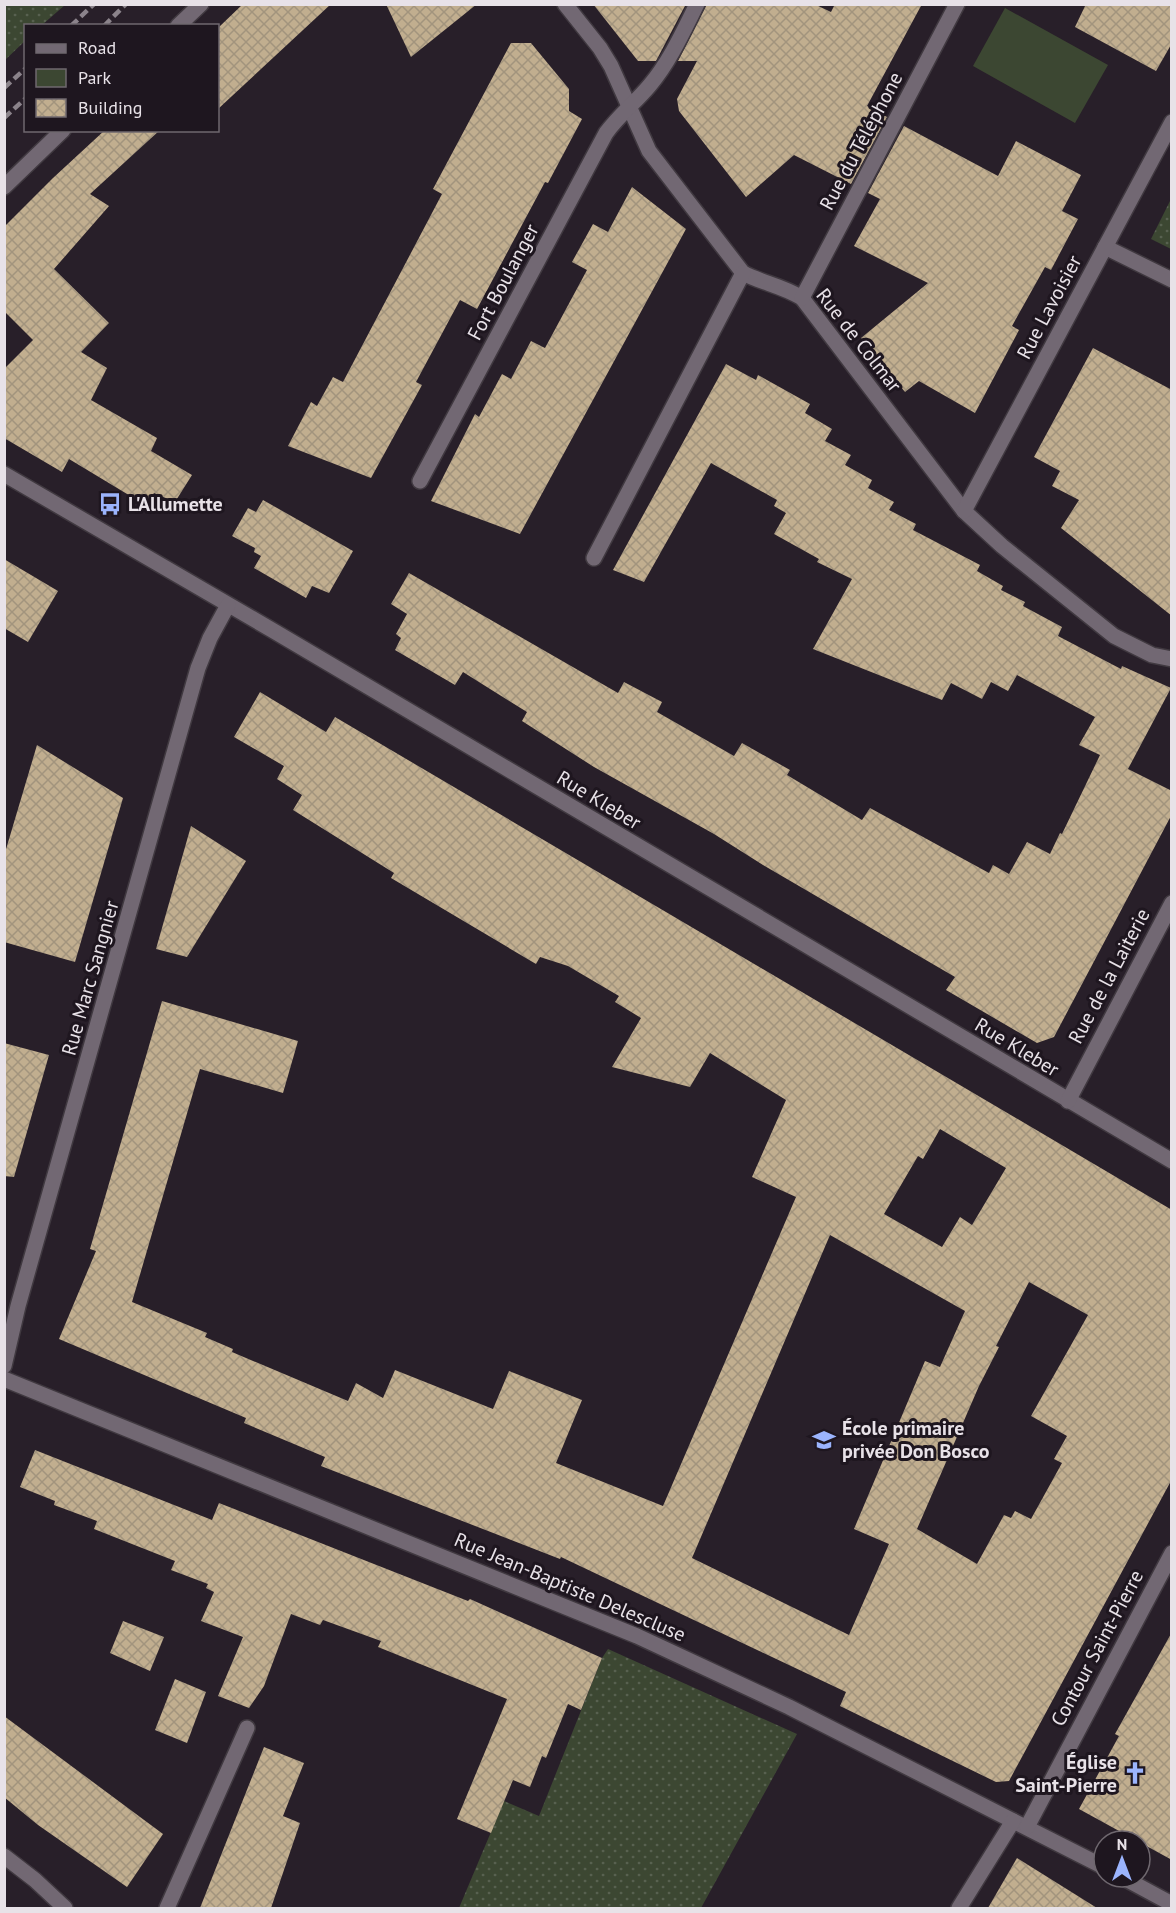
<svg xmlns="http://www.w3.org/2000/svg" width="1176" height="1913" font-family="'PT Sans',sans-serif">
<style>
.green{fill:url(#green-dots)}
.pitch{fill:#3c4732}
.building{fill:url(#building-cross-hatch);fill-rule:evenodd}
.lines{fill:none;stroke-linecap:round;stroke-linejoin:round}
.minor-casing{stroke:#403940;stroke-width:18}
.minor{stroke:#726873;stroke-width:15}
.rail{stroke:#8b838b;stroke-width:4.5;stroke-dasharray:9 4.5;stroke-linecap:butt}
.labels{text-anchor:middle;stroke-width:6;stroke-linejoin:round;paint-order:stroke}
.street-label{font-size:20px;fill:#e8e2e8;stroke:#1e161f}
.poi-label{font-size:20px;font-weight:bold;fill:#e8e2e8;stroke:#1e161f;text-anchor:start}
</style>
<defs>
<pattern id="green-dots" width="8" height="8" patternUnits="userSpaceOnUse" patternTransform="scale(1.5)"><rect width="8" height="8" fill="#3c4732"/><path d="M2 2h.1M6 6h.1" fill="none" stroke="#586150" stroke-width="1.8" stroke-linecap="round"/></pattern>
<pattern id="building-cross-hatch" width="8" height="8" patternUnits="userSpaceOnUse" patternTransform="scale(1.5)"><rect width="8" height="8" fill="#c1ae8f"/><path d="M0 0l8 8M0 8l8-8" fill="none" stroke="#a2947d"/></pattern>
</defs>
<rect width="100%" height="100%" fill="#281f29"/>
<g class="green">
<polygon points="5,4 65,4 65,5 42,25 26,26 25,41 5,60"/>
<polygon points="1171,199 1171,249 1151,239"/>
<polygon points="608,1649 797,1734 701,1908 459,1908 504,1801 539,1816 602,1658"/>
</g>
<polygon class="pitch" points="1005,8 1108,65 1075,123 973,66"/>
<g class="building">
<polygon points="243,4 331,4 218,109 218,28"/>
<polygon points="386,4 477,4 411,57"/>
<polygon points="593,4 686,4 656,61 638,61"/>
<polygon points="707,4 814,4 831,12 835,4 922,4 867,106 887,117 851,184 794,155 746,197 679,111 677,99 697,61 678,61"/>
<polygon points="1086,4 1172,4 1172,43 1156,71 1075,27"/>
<polygon points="511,43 531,43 569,89 569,111 582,119 548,183 545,182 477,309 460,300 416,382 422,385 371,478 288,446 311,402 317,406 333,377 343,382 442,194 433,189"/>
<polygon points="904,126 998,176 1016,141 1081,175 1062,211 1078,219 1051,270 1045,267 1012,326 1019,330 975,413 919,381 905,392 861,338 928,283 854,246 880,199 868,193"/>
<polygon points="105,130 160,130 90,194 109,206 54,269 109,323 81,352 107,368 91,400 157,438 151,451 192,475 175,502 154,493 147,506 69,459 62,472 4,438 4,369 33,340 4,311 4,227 53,178"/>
<polygon points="632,187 686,229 520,534 431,501 475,414 479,417 502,374 511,379 531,341 545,348 587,270 572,262 593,224 608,232"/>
<polygon points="1093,348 1172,390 1172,616 1061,528 1079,500 1052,486 1060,471 1034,457"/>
<polygon points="726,364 756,380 758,375 810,404 805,413 832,429 825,441 851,455 845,465 872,480 868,488 894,502 889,510 916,524 913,530 980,565 977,571 1003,586 1001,590 1025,602 1023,606 1062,627 1058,636 1121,669 1122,666 1171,688 1128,769 1172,791 1172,814 1054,1037 1037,1043 946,990 955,977 763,865 714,834 594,767 522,721 527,712 463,672 455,685 395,650 401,638 396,634 407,614 391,604 409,573 618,693 624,682 662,702 657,712 734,756 742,743 790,770 787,775 862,820 870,808 989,873 993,865 1009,874 1027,842 1050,854 1060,833 1062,834 1100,755 1079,745 1095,717 1017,675 1008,691 991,682 982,699 951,683 942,700 813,649 852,579 817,562 819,559 774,534 786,513 774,506 777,500 711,463 644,582 613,570"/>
<polygon points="263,500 353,551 329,593 312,586 306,598 254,568 261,556 254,552 255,548 232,536 248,508 256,512"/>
<polygon points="4,559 58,591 28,642 4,628"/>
<path d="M260,692L326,732L335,717L1172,1210V1479L1009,1781L996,1782L881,1726L840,1706L846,1692L561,1557L560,1559L321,1466L325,1457L244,1423L246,1418L59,1339L96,1251L90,1249L162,1001L298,1041L283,1093L200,1069L132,1302L207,1333L205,1337L233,1349L232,1352L348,1401L356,1383L383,1398L395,1370L493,1409L509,1371L582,1400L556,1463L663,1506L796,1197L752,1177L786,1100L710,1053L690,1087L612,1067L641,1018L615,1002L619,996L568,966L540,957L536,964L391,878L394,873L293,810L302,795L277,779L284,766L234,737ZM940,1129L1006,1168L972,1225L960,1217L942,1247L884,1214L918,1156L923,1159ZM830,1235L965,1311L940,1367L925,1361L854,1529L889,1544L849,1635L692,1558ZM1029,1282L1088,1315L1031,1416L1067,1436L1054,1459L1062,1463L1031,1519L1015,1511L1011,1518L1004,1515L977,1564L917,1529L979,1386L999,1347L996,1346Z"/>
<polygon points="37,745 123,798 75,962 4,942 4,856"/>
<polygon points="191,826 246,861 187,957 156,949"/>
<polygon points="4,1043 49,1055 14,1177 4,1176"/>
<polygon points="35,1450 212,1520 219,1503 468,1601 470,1599 602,1658 581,1710 568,1704 546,1758 542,1756 530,1787 513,1780 491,1833 457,1819 507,1699 378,1647 381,1641 323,1620 320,1625 291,1614 264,1686 249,1708 218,1696 243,1637 201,1621 214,1592 206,1588 208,1584 171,1570 175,1561 94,1529 97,1521 54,1505 55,1501 20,1487"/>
<polygon points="123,1621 164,1637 150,1671 110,1653"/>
<polygon points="1172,1632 1172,1860 1079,1809 1119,1736 1115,1734"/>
<polygon points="175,1679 206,1692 187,1743 155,1730"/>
<polygon points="4,1716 163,1834 127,1887 38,1825 4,1797"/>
<polygon points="264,1747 304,1763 283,1816 300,1823 271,1908 200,1908"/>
<polygon points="1017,1858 1097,1908 988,1908"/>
</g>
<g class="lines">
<g class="minor-casing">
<g id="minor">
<path d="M565,4L600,48L611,66L649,151L743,273C762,283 783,286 802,298L964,511L1002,546L1114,636L1152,655L1172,659"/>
<polyline points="178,26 201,4"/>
<polyline points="4,187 63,130"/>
<polyline points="1105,247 1172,280"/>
<polyline points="802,298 957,4"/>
<polyline points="4,474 272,630 1172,1161"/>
<path d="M420,481L606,133C619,115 636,102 650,85C670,61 683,32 697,4"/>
<polyline points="964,511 1172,122"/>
<polyline points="594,558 743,273"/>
<polyline points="1068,1101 1172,903"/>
<polyline points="4,1366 18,1306 198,668 210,638 228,605"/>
<polyline points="4,1379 637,1636 789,1707 1104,1867"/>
<polyline points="1027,1827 1172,1553"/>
<polyline points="4,1856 35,1880 65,1908"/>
<polyline points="1122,1877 1172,1904"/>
<polyline points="167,1908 247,1728"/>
<polyline points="959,1908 1013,1821"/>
</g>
</g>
<use href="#minor" class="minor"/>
<g class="rail">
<polyline points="71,26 94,4"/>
<polyline points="104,26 126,4"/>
<polyline points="4,88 26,68"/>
<polyline points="4,118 26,98"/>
</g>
</g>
<defs>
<g id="bus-bare" transform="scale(1.8)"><path d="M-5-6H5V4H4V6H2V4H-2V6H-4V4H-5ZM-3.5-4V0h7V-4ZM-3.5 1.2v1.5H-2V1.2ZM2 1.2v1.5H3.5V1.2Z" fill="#9bb4fd" stroke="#1e161f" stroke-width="2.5" paint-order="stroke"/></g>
<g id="school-bare" transform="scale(1.8)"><path d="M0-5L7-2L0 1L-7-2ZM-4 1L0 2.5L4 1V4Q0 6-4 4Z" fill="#9bb4fd" stroke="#1e161f" stroke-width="2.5" paint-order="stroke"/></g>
<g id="church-bare" transform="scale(1.8)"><path d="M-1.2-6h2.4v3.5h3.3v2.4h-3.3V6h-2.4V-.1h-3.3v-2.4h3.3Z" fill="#9bb4fd" stroke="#1e161f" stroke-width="2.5" paint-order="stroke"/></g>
</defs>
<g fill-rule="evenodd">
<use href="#bus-bare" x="110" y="504"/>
<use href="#school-bare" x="824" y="1440"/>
<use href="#church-bare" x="1135" y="1773"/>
</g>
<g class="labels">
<g class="street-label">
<text transform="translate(861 141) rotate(-62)" y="7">Rue du Téléphone</text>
<text transform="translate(503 282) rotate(-62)" y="7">Fort Boulanger</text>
<text transform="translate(1049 307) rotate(-62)" y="7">Rue Lavoisier</text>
<text transform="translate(859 340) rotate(52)" y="7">Rue de Colmar</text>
<text transform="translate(599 800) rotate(31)" y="7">Rue Kleber</text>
<text transform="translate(1109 976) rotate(-62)" y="7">Rue de la Laiterie</text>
<text transform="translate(90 978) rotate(-74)" y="7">Rue Marc Sangnier</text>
<text transform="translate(1017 1047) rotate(31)" y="7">Rue Kleber</text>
<text transform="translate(570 1587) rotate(23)" y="7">Rue Jean-Baptiste Delescluse</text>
<text transform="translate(1097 1648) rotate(-62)" y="7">Contour Saint-Pierre</text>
</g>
<g class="poi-label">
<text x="128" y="511">L'Allumette</text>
<text x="842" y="1435">École primaire<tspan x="842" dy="23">privée Don Bosco</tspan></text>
<text x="1117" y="1769" text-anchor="end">Église<tspan x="1117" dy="23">Saint-Pierre</tspan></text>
</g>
</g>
<rect width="1176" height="1913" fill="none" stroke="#e8e2e8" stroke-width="12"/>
<rect x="24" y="24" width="195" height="108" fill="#1e161f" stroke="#6f686f" stroke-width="1.5"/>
<rect x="36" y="44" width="30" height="9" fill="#726873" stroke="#6f686f" stroke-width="1.5"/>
<text x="78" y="54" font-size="18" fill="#e8e2e8">Road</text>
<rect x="36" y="69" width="30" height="18" fill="#3c4732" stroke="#6f686f" stroke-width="1.5"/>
<text x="78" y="84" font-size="18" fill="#e8e2e8">Park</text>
<rect x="36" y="99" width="30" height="18" fill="url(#building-cross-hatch)" stroke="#6f686f" stroke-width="1.5"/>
<text x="78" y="114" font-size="18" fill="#e8e2e8">Building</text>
<g transform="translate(1122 1859)"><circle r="28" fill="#1e161f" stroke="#6f686f" stroke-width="1.5"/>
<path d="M0-4.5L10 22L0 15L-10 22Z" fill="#9bb4fd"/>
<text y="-9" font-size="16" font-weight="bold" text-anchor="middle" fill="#e8e2e8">N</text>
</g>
</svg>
